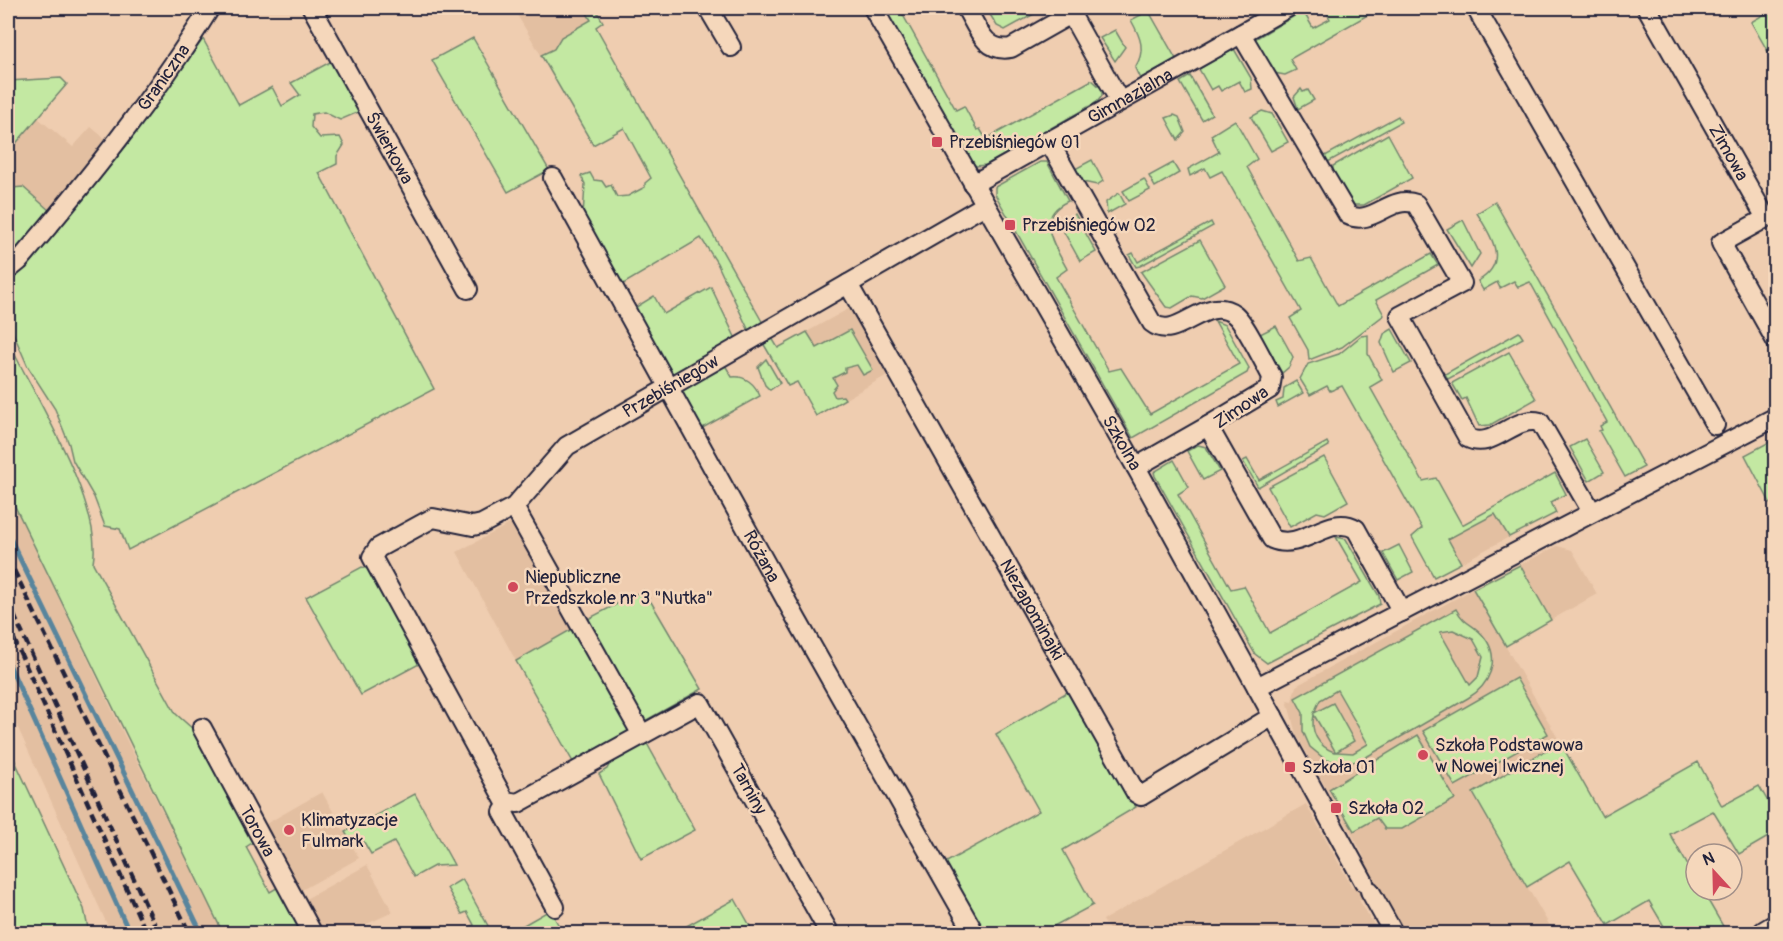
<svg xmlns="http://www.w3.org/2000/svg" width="1783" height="941" font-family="Pangolin,sans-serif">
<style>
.built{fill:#e3bfa1}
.green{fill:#c3e8a2;stroke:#72856e;stroke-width:1.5;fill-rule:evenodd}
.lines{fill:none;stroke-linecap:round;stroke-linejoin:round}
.stream{stroke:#59859d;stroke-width:5}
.street-casing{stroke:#22223b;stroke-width:22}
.secondary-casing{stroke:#22223b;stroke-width:30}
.street{stroke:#f5d7bb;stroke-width:18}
.secondary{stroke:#f5d7bb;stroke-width:26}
.rail{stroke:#22223b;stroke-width:4.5;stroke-dasharray:9 4.5;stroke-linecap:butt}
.poi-dot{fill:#d1495b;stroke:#f5d7bb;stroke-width:2}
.labels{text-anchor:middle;stroke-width:5;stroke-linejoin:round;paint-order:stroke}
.street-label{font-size:18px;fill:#22223b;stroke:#f5d7bb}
.poi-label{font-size:18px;fill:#22223b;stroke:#f5d7bb;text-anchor:start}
</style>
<rect width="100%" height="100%" fill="#efcdb0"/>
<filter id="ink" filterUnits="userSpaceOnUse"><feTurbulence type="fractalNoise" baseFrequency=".0167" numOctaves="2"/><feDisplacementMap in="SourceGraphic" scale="12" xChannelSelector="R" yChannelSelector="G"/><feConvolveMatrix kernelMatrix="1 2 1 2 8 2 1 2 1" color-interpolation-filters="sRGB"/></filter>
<g filter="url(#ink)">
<g class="built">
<polygon points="513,8 584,8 591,20 561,37 554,49 541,55"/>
<polygon points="38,118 73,147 91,127 109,142 50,211 23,187 12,188 8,180 8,145 12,148"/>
<polygon points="850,308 889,374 816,416 778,348"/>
<polygon points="8,492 125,737 223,933 111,933 8,706"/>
<polygon points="1496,513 1509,537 1461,563 1447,539"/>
<polygon points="513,522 574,628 516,661 457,552"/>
<polygon points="1557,546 1572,550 1597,594 1551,620 1520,565"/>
<polygon points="1473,589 1560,742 1473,794 1554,933 1405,933 1379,888 1359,900 1379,933 1111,933 1103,920 1306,804 1352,887 1372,876 1364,862 1363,854 1296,734 1287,700 1292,701 1296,686"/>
<polygon points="322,792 359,858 300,891 264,825"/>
<polygon points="367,865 393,912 347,933 320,933 318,922 315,916 312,917 302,901"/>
</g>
<g class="green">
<polygon points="584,8 595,8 603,22 596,27 764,325 749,331 717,263 701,238 620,286 583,216 585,184 581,176 590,173 594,180 602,181 606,187 611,185 617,197 628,196 645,187 645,183 651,178 624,128 593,145 541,55 554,49 561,37 591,20"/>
<polygon points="883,8 899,8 956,110 964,106 977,130 980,129 986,139 1092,80 1102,89 1102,96 1097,102 986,165 976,166 970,161"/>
<polygon points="986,8 1059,8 1052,12 1041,10 1005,30 997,26"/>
<path d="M1138,8H1147L1176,59L1140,79L1135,68C1146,50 1141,38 1131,20L1141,15Z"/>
<polygon points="1324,8 1380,8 1290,59 1296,70 1285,75 1274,73 1253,40 1303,11 1313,28 1330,19"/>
<polygon points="1775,8 1775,64 1751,22"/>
<polygon points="1115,30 1125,47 1115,61 1100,38"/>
<polygon points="473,38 549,170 508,192 432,60"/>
<polygon points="203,39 239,105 272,87 282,106 300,95 291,83 332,61 361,111 340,120 324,112 312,114 311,127 320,138 340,137 344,145 337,156 337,164 319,173 434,389 128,550 120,529 105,526 94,497 73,461 69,444 55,409 28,367 8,321 8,279 18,272 126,146"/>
<polygon points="1234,49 1251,78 1252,89 1245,92 1239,81 1221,91 1218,86 1211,90 1199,69"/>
<polygon points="1190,76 1212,114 1202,120 1180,82"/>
<polygon points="61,78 67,84 12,148 8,145 8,81"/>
<polygon points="1301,89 1303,92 1308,90 1314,100 1298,109 1294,97"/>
<polygon points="1262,111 1272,114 1288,142 1271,151 1251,117"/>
<polygon points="1174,115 1179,117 1185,132 1178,140 1166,118"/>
<polygon points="1398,116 1401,122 1328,162 1325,156"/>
<polygon points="1235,120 1257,159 1247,167 1299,261 1311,258 1338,306 1431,254 1438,265 1376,300 1384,315 1342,347 1309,360 1308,350 1290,318 1301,311 1222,171 1210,177 1205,168 1190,176 1188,169 1219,152 1211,135"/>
<polygon points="1388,134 1412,178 1364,205 1354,205 1333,172 1333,166"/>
<polygon points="1092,160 1103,181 1097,185 1083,182 1075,169"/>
<path d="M1040,162H1047L1068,201C1033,217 1055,246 1067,269L1056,277L1109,371L1121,368L1150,414L1239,364L1215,321L1225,325L1249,368L1247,373L1133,438L995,194V187Z"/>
<polygon points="1173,163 1179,173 1155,187 1149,176"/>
<polygon points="1144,179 1150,190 1129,201 1123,191"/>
<polygon points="8,180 12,188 23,187 50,211 8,262"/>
<polygon points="1119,193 1125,204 1107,214 1106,202"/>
<path d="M1495,202L1644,467L1625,477L1599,431L1602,430L1600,426L1607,422L1530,282L1518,287L1514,281L1500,288L1497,282L1483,290L1478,281C1510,262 1491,237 1477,213Z"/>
<polygon points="1075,214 1096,252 1080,261 1064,232 1065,221"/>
<polygon points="1463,220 1480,254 1471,268 1447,229"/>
<polygon points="1211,222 1213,226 1140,266 1136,267 1129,255 1133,253 1138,262"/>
<polygon points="1200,240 1225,285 1202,298 1192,296 1172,308 1166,307 1141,272"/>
<polygon points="711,287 736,339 675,377 633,309 654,296 664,314"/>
<polygon points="1276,326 1293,357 1289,367 1282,373 1260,334"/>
<polygon points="1392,329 1411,363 1394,372 1381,343 1384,334"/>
<polygon points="850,330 873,370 863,375 857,365 845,368 845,372 833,378 837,385 832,391 835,397 843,396 845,399 816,416 797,382 788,386 763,343 772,338 778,348 807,332 817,348"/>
<polygon points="1519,332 1523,338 1448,379 1445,374"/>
<polygon points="1368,335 1368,354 1382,380 1370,387 1423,481 1436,478 1462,525 1555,473 1566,494 1551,502 1556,513 1509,537 1495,514 1448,539 1461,563 1434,577 1412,537 1422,528 1342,386 1330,391 1327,386 1310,395 1300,379 1308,364 1339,354 1361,336"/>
<path d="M8,341C34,395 104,505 93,563L176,714L194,730L255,841L246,847L270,892L280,886L306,933H223L8,492Z"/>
<polygon points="1509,352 1536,399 1490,425 1479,426 1466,398 1462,400 1452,383"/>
<polygon points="766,359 780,383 770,390 765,385 758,367"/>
<path d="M725,365L732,377C745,375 755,384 760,396L699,430L678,393Z"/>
<polygon points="1296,381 1303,393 1278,407 1276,402 1283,399 1284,388"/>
<polygon points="1585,439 1604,472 1589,481 1570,447"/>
<polygon points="1775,439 1775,512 1745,455"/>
<polygon points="1327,442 1329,446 1258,487 1243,461 1247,459 1259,480"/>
<polygon points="1198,445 1206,447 1220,471 1203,480 1187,451"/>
<polygon points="1324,457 1348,501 1325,514 1317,512 1290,527 1268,487"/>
<polygon points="1174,460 1189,487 1178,494 1231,589 1244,586 1270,633 1362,582 1336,537 1346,539 1379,596 1380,604 1267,663 1255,654 1155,476 1154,472"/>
<polygon points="1399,545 1413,572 1398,580 1383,553"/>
<polygon points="1520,565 1551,620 1506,646 1473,589"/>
<polygon points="362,567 368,569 421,663 361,695 306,597"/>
<polygon points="644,590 702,689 643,722 586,620"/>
<path d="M1456,609C1465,626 1475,624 1485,638C1501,660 1489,686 1468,698L1361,760L1349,763L1326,760L1310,747L1303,731V713L1295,698ZM1453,630L1473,639L1483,657L1478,677L1470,685L1440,632ZM1337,690L1368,744L1353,753L1336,752L1354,741L1333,703L1314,713L1320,700ZM1314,715L1335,751L1334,752C1318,746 1310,732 1314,715Z"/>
<polygon points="574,628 631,730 573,762 516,661"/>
<polygon points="1516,678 1548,734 1455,786 1423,731"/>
<polygon points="1069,691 1136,807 1063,850 1093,905 1041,933 984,933 943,864 1039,811 996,734"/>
<polygon points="1418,735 1455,799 1402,829 1385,829 1377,818 1354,831 1329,789"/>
<polygon points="645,740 695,830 641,859 599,774 607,769 612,759"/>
<polygon points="1560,742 1602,816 1698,762 1722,806 1759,786 1775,814 1775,833 1739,854 1713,811 1670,834 1696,880 1696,890 1702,890 1727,933 1668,933 1649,901 1608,925 1570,861 1527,887 1473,793"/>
<polygon points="8,746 84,909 89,933 8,933"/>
<polygon points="415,794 454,865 434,866 414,877 394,842 371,854 361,837 351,842 345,832"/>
<polygon points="462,879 492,933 474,933 470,927 474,925 467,912 462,914 447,888"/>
<polygon points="735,899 754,933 674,933"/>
<polygon points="550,910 563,933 508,934"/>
</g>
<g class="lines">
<g class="stream">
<polyline points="8,534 202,934"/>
<polyline points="8,662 130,934"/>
</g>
<g class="street-casing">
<g id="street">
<path id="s1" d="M312,8L468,289"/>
<polyline points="708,8 731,47"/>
<path id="s2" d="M873,8L1136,467L1364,882"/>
<path d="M966,8C977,27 985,53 1011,48L1071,14L1119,100"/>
<polyline points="1476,8 1715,425"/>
<path id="s3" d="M1647,8L1766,218L1721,243L1776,341"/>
<path d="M1241,34L1348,215C1373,227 1390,194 1416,204L1462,283L1400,316L1468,438C1493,451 1513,415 1540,422L1592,512"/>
<path d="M1048,140L1152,323C1177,343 1205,293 1234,314C1244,321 1265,364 1272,377L1270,389L1208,426L1272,539C1303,552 1329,513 1356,529L1402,612"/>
<path id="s4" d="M553,178L797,620L975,934"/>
<path id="s5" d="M973,184L1287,8"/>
<path id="s6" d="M8,270L19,261C88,180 154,98 210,8"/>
<path id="s7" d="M848,284L1136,793L1141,796L1273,716"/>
<polyline points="1136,467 1208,426"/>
<polyline points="514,507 641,733"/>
<polyline points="1257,687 1776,417"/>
<path id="s8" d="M202,728L313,934"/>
<polyline points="509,803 503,812 555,907"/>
<polyline points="1370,891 1394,934"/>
<path id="s9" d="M830,934L700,703L518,803L505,801L372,557L378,548L433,518L473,526L482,524L514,507L567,446L985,205"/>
</g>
</g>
<g class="secondary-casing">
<polyline id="secondary" points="1766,934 1776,928"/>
</g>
<use href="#street" class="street"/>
<use href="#secondary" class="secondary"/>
<g class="rail">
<polyline points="8,558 190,934"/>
<polyline points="8,602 159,934"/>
<polyline points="8,626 147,934"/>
</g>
</g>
</g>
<g class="poi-dot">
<rect x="931" y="136" width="12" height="12" rx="3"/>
<rect x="1004" y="219" width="12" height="12" rx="3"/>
<circle cx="513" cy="587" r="6"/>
<circle cx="1423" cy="755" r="6"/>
<rect x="1284" y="761" width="12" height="12" rx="3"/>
<rect x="1330" y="802" width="12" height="12" rx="3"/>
<circle cx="289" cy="830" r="6"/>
</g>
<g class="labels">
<g class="street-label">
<text dy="6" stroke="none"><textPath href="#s6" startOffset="248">Graniczna</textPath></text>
<text dy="6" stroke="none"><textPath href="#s5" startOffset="180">Gimnazjalna</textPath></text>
<text dy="6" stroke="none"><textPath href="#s1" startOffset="160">Świerkowa</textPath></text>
<text dy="6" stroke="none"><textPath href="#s3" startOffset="166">Zimowa</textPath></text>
<text dy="6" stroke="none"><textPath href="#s9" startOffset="1124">Przebiśniegów</textPath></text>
<text transform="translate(1241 407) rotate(-34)" y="6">Zimowa</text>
<text dy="6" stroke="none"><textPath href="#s2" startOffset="501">Szkolna</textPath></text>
<text dy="6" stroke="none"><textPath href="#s4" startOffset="432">Różana</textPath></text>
<text dy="6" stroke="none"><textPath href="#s7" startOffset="374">Niezapominajki</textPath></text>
<text transform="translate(749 789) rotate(61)" y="6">Tarniny</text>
<text dy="6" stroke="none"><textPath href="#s8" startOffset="117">Torowa</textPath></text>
</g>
<g class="poi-label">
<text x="949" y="148">Przebiśniegów 01</text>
<text x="1022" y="231">Przebiśniegów 02</text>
<text x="525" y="583">Niepubliczne<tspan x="525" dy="21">Przedszkole nr 3 "Nutka"</tspan></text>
<text x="1435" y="751">Szkoła Podstawowa<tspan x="1435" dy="21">w Nowej Iwicznej</tspan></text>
<text x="1302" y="773">Szkoła 01</text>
<text x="1348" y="814">Szkoła 02</text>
<text x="301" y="826">Klimatyzacje<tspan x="301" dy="21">Fulmark</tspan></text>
</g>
</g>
<rect width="1783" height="941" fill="none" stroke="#f5d7bb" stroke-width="30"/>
<rect x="15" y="15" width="1753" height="911" fill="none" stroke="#22223b" stroke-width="2" filter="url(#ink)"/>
<g transform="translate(1714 872) rotate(338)"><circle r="28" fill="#f5d7bb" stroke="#a18f88" stroke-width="1.5"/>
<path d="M0-4.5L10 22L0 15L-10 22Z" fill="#d1495b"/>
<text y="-9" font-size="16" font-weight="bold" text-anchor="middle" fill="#22223b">N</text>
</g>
</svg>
